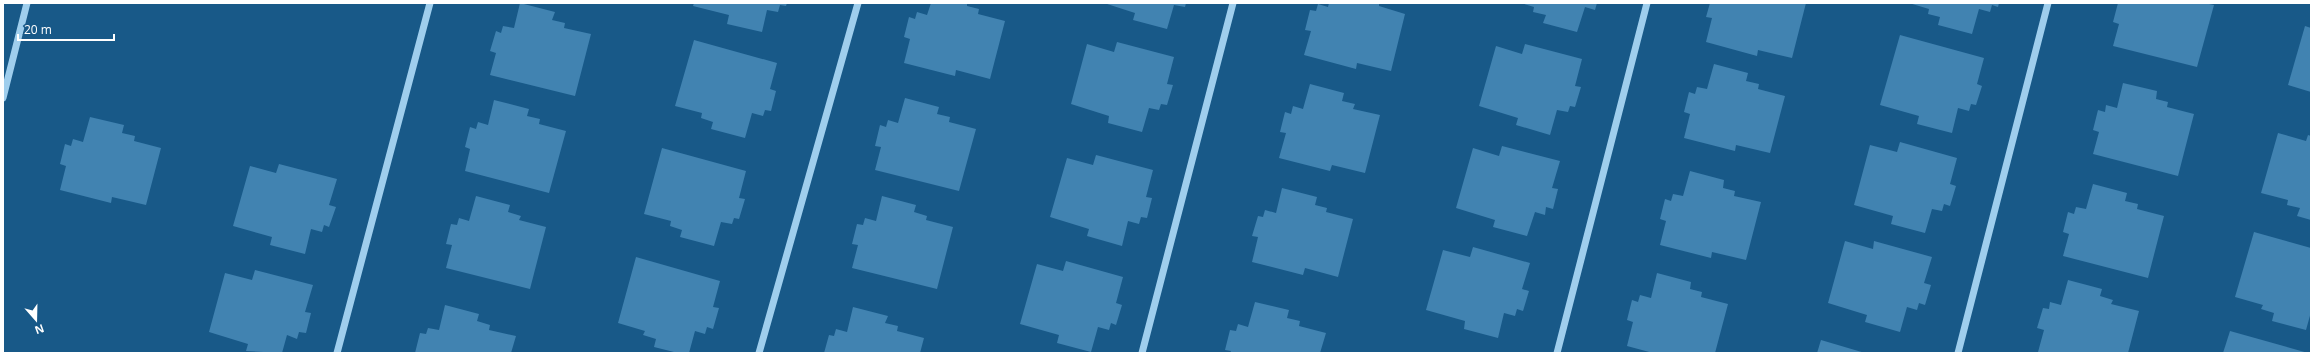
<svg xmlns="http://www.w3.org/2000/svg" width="2314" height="356" font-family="'Open Sans',sans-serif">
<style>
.building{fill:#4183b1}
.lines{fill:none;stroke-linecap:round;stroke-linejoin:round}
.minor{stroke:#9fceed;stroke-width:7}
</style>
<rect width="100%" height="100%" fill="#185988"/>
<g class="building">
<polygon points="520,3 555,12 552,20 565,23 564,28 591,34 575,96 490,75 496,53 490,51 496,31 501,33 503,26 514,28"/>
<polygon points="694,3 787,3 786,6 780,5 778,12 767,10 762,32 727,24 729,15 693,6"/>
<polygon points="931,3 967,3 967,6 979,9 978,14 1005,21 990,79 956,70 955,76 904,63 910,39 904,37 909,17 915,19 917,12 927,15"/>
<polygon points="1104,3 1186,3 1185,7 1174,5 1167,29 1133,20 1135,13"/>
<polygon points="1329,3 1379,3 1379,6 1405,14 1391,71 1357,63 1356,69 1304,55 1311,31 1305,30 1310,10 1316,11 1318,4 1328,7"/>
<polygon points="1521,3 1597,3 1595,10 1585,7 1577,32 1543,23 1546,15 1533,12 1534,7"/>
<polygon points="1710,3 1806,3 1792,58 1758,50 1757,56 1706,42 1712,18 1706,17"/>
<polygon points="1909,3 1999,3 1998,7 1992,5 1990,12 1979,9 1972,34 1938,25 1940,17 1928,14 1929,9"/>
<polygon points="2118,3 2204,3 2214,5 2197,67 2113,46 2119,24 2113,22"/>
<polygon points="2305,26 2311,28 2311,92 2288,85"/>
<polygon points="1900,35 1984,58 1977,84 1982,86 1976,105 1971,104 1969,111 1958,108 1952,133 1917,124 1919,116 1880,105"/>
<polygon points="694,40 777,63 770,89 776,91 771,111 765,110 763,116 752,113 745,138 711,129 713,122 701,118 702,113 675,106"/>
<polygon points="1117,42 1174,57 1167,84 1173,85 1167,105 1161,104 1159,110 1149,108 1142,132 1108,123 1109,116 1071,104 1087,44 1114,52"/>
<polygon points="1525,44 1582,59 1575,86 1581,87 1575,107 1570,106 1568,112 1557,110 1550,135 1516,125 1518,118 1479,106 1496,46 1522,54"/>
<polygon points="1714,64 1748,73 1746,81 1759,84 1758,89 1785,96 1770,153 1736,145 1735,151 1684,138 1690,114 1684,112 1689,92 1695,94 1697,87 1707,89"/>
<polygon points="2123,83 2157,91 2156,99 2168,102 2167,107 2194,114 2178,176 2093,154 2099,132 2093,130 2098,110 2105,112 2106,105 2117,108"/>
<polygon points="1310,84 1344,93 1342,101 1355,104 1353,109 1380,115 1365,173 1332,165 1330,171 1279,158 1286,133 1280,132 1285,112 1291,114 1293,106 1303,109"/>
<polygon points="905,98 939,107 937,114 950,117 949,122 976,129 959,191 875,170 881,147 875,146 880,125 886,127 888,120 898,123"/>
<polygon points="494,100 529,109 527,116 540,119 539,124 566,131 549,193 465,171 470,149 465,147 470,127 476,129 478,122 488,125"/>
<polygon points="90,117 124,125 122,133 135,136 134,141 161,148 146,205 112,197 111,203 60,190 66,166 60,164 65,144 71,146 73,139 83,142"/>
<polygon points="2278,133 2306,141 2308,135 2311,136 2311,220 2297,216 2300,208 2287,205 2288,200 2261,193"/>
<polygon points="1900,142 1957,158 1950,184 1956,186 1950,206 1944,204 1942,211 1932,209 1925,233 1891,224 1893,216 1854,205 1870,145 1897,152"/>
<polygon points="1502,146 1560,161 1552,188 1558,189 1553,209 1546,207 1545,215 1535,212 1527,236 1493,227 1495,220 1456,208 1473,148 1499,156"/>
<polygon points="662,148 746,171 739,198 745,199 739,219 734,218 732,224 721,222 714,246 680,237 682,230 670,226 671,221 644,214"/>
<polygon points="1096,155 1153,170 1146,197 1152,198 1147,218 1141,217 1139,224 1128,221 1122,246 1087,236 1089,229 1050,217 1067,158 1093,165"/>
<polygon points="279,164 337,179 329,205 336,207 329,227 324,225 322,232 311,229 305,254 270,245 272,237 233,226 250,166 276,173"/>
<polygon points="1690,171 1724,180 1723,188 1735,191 1734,196 1761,202 1746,260 1712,252 1711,258 1660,245 1666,221 1660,219 1665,199 1671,201 1673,194 1683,196"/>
<polygon points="2093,184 2127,193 2125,201 2138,204 2137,209 2164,216 2148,278 2063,256 2069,234 2063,232 2068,212 2074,214 2076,207 2086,209"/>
<polygon points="1282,188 1317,197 1315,205 1327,208 1326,212 1353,219 1338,277 1305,268 1303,275 1252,262 1258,237 1252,236 1258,216 1263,217 1265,210 1276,213"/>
<polygon points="476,196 510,205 508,212 521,216 519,220 546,227 530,289 446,268 452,245 446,244 451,224 457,225 459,218 469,221"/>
<polygon points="882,196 916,205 914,212 927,216 926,220 953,227 937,289 852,268 858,245 852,244 857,224 863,225 865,218 876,221"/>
<polygon points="2254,232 2311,248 2311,312 2306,330 2272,321 2274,313 2261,309 2263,305 2235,297"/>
<polygon points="1845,241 1873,249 1874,241 1932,257 1924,283 1931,285 1925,305 1919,303 1917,310 1907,307 1900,332 1865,322 1867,315 1828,303"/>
<polygon points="1473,247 1530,263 1522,289 1529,291 1523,311 1517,309 1515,316 1504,313 1498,338 1464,329 1465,321 1426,310 1443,250 1470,257"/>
<polygon points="636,257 720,281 713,307 719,308 713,329 707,327 705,334 695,331 689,353 678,353 654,347 656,339 643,335 645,331 618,323"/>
<polygon points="1066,261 1123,277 1116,303 1122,305 1116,325 1111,323 1109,330 1098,327 1091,352 1057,343 1059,335 1020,324 1037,264 1063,271"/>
<polygon points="255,270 313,285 305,312 311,313 306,333 299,332 297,339 287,335 282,353 246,351 248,344 209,332 225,273 252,280"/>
<polygon points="1657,273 1691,282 1690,289 1702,292 1701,297 1728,304 1715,353 1653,353 1627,346 1633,322 1627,320 1632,300 1638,302 1640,295 1651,298"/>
<polygon points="2068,280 2102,289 2100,296 2113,300 2111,304 2139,311 2128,353 2038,352 2044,330 2037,328 2043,308 2049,309 2050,302 2061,305"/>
<polygon points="1255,302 1289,310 1287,318 1300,321 1299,326 1326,333 1320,353 1230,353 1231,351 1225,350 1230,330 1236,331 1238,324 1248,327"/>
<polygon points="445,305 479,314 477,321 490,325 489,330 516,336 511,353 415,353 420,333 426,334 428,328 439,330"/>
<polygon points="853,307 888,316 885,323 898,326 897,331 924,338 920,353 824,353 829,335 834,336 836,329 847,332"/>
<polygon points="2230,331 2308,353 2223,353"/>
<polygon points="1821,340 1865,353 1817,353"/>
</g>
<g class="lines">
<g class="minor">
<polyline points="3,98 27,3"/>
<polyline points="337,353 430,3"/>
<polyline points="759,353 858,3"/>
<polyline points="1142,353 1233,3"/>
<polyline points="1557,353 1647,3"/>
<polyline points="1958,353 2048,3"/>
</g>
</g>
<rect width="2314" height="356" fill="none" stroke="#ffffff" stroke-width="8"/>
<g transform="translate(36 320) rotate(160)" stroke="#185988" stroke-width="3" paint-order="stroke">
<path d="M0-3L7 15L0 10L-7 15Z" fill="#ffffff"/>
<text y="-6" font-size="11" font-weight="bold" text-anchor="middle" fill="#ffffff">N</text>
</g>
<path d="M18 34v6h96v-6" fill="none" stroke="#ffffff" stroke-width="2"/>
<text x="24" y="34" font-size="12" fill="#ffffff" stroke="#185988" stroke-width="3" paint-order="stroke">20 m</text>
</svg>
